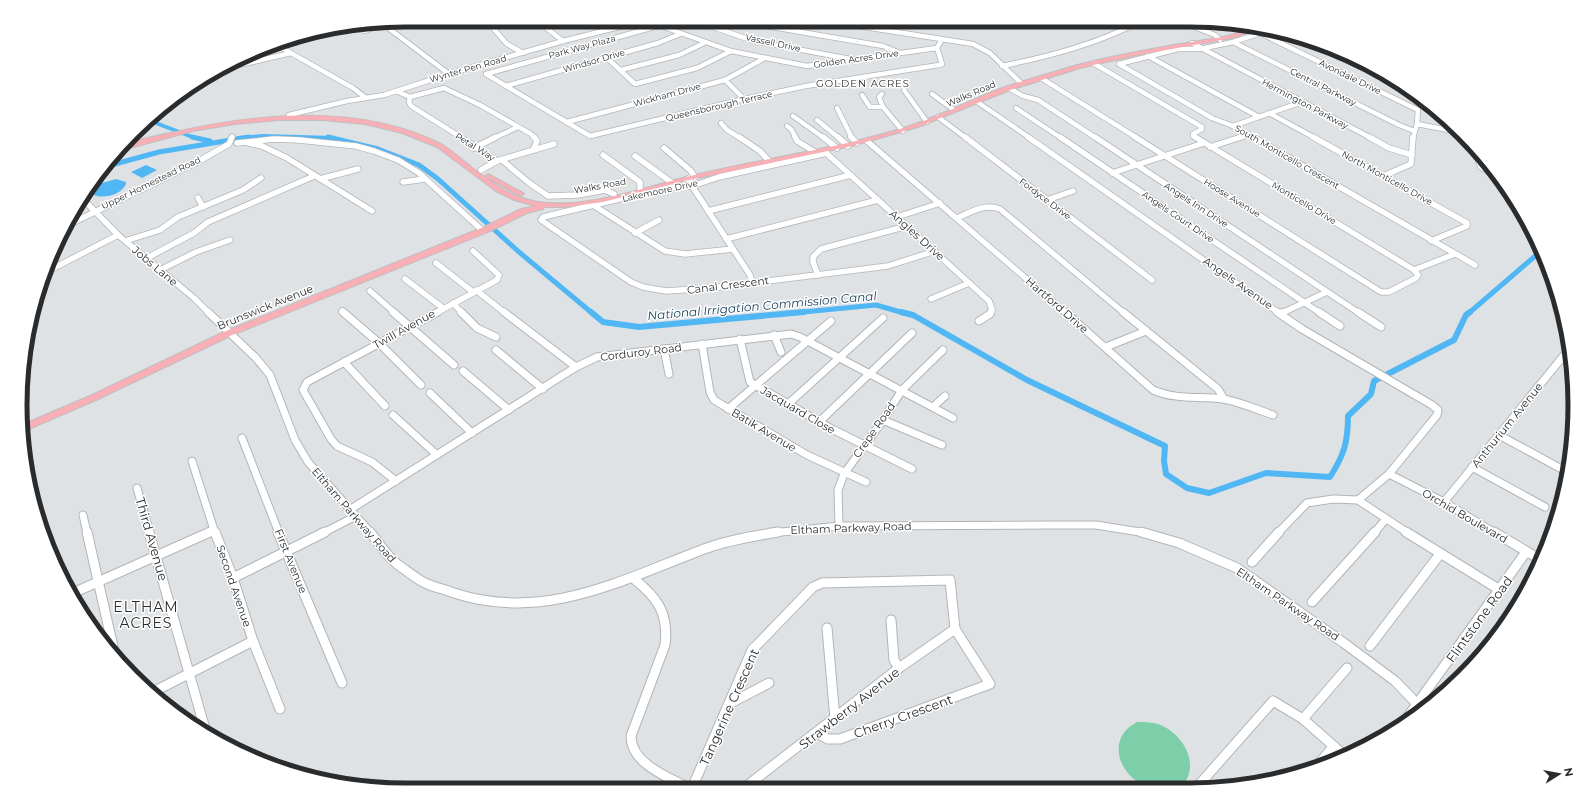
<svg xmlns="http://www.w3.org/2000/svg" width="1595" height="810" font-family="Montserrat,sans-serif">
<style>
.green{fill:#7ccfa9}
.water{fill:#50b7f4}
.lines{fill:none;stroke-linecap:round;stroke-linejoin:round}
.canal-far2{stroke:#50b7f4;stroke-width:4}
.canal-far1{stroke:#50b7f4;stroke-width:5}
.canal{stroke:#50b7f4;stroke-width:6}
.minor-far3-casing{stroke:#b2b5b8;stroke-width:6}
.minor-far2-casing{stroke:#b2b5b8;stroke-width:7}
.minor-far1-casing{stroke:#b2b5b8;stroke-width:9}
.minor-casing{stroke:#b2b5b8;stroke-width:11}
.major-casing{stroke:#bfbfc0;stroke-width:2}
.minor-far3{stroke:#fff;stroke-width:4.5}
.minor-far2{stroke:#fff;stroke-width:5.5}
.minor-far1{stroke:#fff;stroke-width:7}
.minor{stroke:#fff;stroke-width:9}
.major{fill:#f9afb6;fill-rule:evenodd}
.labels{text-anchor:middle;stroke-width:3;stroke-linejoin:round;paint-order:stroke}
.far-street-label{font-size:9px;fill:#2a2b2c;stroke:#fff}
.far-neighbourhood-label{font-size:10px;letter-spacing:1px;fill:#2a2b2c;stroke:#fff}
.street-label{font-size:11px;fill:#2a2b2c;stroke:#fff}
.water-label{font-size:12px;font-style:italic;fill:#123e56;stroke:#fff}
.near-street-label{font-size:13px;fill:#2a2b2c;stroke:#fff}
.near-neighbourhood-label{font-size:14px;letter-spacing:1px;fill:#2a2b2c;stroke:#fff}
.rim{fill:none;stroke:#2a2b2c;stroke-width:5}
</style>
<rect width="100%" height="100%" fill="#dfe2e5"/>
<path class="green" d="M1137,722C1145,722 1153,722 1161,725C1181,734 1197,758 1187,779C1183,787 1177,787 1169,787C1162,787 1151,789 1145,786C1118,774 1106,738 1137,722Z"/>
<g class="water">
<polygon points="146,165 157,170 142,178 131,172"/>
<path d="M116,179L126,182V184C121,195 102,200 92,194V189L102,183Z"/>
</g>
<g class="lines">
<g class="canal-far2">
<polyline points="148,120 195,138"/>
<polyline points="239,138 264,136 333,138"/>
</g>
<g class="canal-far1">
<polyline points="192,137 210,141"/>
<polyline points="328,137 378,149 419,165 438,179 519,252 592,313"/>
<polyline points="104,167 159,152 249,137"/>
<polyline points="793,313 876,305 904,313"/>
<polyline points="1469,313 1541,251"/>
</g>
<g class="canal">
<polyline points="591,312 603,322 639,327 804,312"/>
<path d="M901,312L913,315L1027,380L1165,446L1164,461L1166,474L1187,488L1209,493L1266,473L1330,477C1344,455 1348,442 1348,416L1371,394L1374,381L1454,340L1466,315L1470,312"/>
</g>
<g class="minor-far3-casing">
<g id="minor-far3">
<polyline points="486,20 507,44 523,53"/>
<polyline points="536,20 563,41"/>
<polyline points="692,20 754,41 850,59"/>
<polyline points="746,20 772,27 883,46 900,53"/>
<polyline points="820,20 973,44 990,53 1022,84"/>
<polyline points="1179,21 1215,35 1220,40"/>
<polyline points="383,24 449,74"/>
<polyline points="661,26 731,51 807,66 937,48"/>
<polyline points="1246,26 1255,30"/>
<polyline points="365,31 383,24"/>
<polyline points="1260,33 1418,110 1417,124 1413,138"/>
<polyline points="1287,33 1404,87"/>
<polyline points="1233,42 1399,125 1414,131"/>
<polyline points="1192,43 1371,138"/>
<polyline points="275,44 353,88 366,98"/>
<polyline points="1148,56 1259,117"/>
<polyline points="606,57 635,84 697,68 731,51"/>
<polyline points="1093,63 1202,127 1202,129 1193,134 1193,136 1197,138"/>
<polyline points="1119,64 1212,118 1233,126 1255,138"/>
<polyline points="1119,64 1178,49 1200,49 1233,42 1270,30"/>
<path d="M1002,66C1051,56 1097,44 1141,21"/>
<polyline points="231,67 291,53"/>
<polyline points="621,70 679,55 704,43"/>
<polyline points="486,74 590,136 744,99 806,86 939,65 942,64 937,48 942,39"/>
<polyline points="486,74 679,20"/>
<polyline points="1041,78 1137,138"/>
<polyline points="725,80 744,99"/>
<polyline points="506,86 658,43 680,34"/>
<polyline points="1009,88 1023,96 1038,100 1096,138"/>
<polyline points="904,90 927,122"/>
<polyline points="396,91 410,97 444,88 480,105 531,134 535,138"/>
<polyline points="882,94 879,97 883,107 903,131"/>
<polyline points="932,94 954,110"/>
<polyline points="862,95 870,107 883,107"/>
<polyline points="410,97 409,102 411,106 462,138"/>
<polyline points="976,101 1030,138"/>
<polyline points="837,108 852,138"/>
<polyline points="1016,108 1061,138"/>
<polyline points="1269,113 1315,138"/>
<polyline points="289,115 347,101 384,95 449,74 563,41 647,20"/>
<polyline points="793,116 824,138"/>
<polyline points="938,117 966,138"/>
<polyline points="817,120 839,138"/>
<polyline points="567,122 725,80 763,59"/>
<polyline points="721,123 727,130 740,138"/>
<polyline points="1417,124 1459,132"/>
<polyline points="787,126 791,129 796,138"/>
<polyline points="1233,126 1302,102"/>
<polyline points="231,138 232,137"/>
<polyline points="494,138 518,127"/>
<polyline points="1238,138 1249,135"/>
</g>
</g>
<g class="minor-far2-casing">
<g id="minor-far2">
<polyline points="460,137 497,161"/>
<polyline points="739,137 760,151 769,161"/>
<polyline points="795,137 797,141 815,152"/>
<polyline points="823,137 837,148"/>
<polyline points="838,137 848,146"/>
<polyline points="851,137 857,143"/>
<polyline points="965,137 1152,280"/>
<polyline points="1028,137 1279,313"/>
<polyline points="1060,137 1320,313"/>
<polyline points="1095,137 1359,313"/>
<polyline points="1135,137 1381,292 1389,292 1416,278 1418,275 1414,270 1195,137"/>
<polyline points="1253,137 1475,265"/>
<polyline points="1313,137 1467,223 1467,226 1431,241"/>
<polyline points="1369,137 1389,148 1412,155"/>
<polyline points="867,141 1066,313"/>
<polyline points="237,143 274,139 299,140 356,146 374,151 398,160 419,173 483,231"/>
<polyline points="248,143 262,146 287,158 372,211"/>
<polyline points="1210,147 1241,137"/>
<polyline points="474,148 496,137"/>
<polyline points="664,148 690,170 695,177"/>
<polyline points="533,150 537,141 534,137"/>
<polyline points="824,151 989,301 992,309 991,313"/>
<polyline points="1480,152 1476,155 1481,167 1499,178"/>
<polyline points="827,153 719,177 692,186 666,188 543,217 541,220 631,282 643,287 666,291 711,288 888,266 935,251"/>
<polyline points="603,155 640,182 640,188"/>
<polyline points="635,156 671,182"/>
<polyline points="502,160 528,182 548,196 578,195 605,190 614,194"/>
<polyline points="481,170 497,161 554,144"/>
<polyline points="1112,173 1204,143"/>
<polyline points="1383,176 1411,164 1413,137"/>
<polyline points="689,178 692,186 750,275 752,283"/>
<polyline points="320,179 358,169"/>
<polyline points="403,182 425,179"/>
<polyline points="82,198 118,235 194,298 209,313"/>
<polyline points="198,198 203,207"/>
<polyline points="1047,200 1073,191"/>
<polyline points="593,205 665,251 685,254 733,249"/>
<polyline points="708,211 851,175"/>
<polyline points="897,217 940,203"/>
<path d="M957,218C971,212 985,203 1000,209L1124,313"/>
<polyline points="66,226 199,161 229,144 232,137"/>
<polyline points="635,233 659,220"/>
<polyline points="726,239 878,200"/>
<polyline points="125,241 160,230 178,217 243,190 261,178"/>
<polyline points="147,258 194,233 208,222 314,176"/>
<polyline points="436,263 473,292"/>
<polyline points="50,270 118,235"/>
<polyline points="160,270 196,252 230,240"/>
<polyline points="1414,270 1455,254"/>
<polyline points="818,275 813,262 813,257 821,249 907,226"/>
<polyline points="405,279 443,308"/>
<polyline points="476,290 505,313"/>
<polyline points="370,291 395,313"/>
<polyline points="931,299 969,283"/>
<polyline points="453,303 462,313"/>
<polyline points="342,311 344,313"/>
<polyline points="436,313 497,280 499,275 473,251"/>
<polyline points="1282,313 1327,292"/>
</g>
</g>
<g class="minor-far1-casing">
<g id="minor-far1">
<polyline points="208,312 256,358 270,375 295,440 308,462 371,533"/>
<polyline points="343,312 379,343 421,385"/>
<polyline points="393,312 454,365"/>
<polyline points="461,312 477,328 496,337"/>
<polyline points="504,312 576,367"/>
<path d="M1065,312L1153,390C1176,400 1199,396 1223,399C1240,402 1256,409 1273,415"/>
<polyline points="1123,312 1218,389 1224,399"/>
<polyline points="1277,312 1302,329 1432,405 1438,410 1437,415 1389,474 1358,500"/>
<polyline points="1319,312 1340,326"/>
<polyline points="1358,312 1381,327"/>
<polyline points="1281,313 1284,312"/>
<polyline points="979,321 990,314 991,312"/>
<polyline points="774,335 781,352"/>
<polyline points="740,339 750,382 830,428 912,469"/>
<polyline points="702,344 710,392 714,400 807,455 866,482"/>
<polyline points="1106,347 1146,331"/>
<polyline points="664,349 669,374"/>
<polyline points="496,350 543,389"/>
<polyline points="344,362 385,406"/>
<polyline points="463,371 509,410"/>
<polyline points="430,393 472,433"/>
<polyline points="787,405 883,318"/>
<polyline points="933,407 945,396"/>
<polyline points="728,409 831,321"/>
<polyline points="393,415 437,455"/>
<polyline points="883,420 942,445"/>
<polyline points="818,423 912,333"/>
<polyline points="1499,435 1567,472"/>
<polyline points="242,438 279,533"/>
<polyline points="192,461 215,533"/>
<polyline points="1472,467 1545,507"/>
<polyline points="1389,474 1444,502 1495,533"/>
<polyline points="396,481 372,462 337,446 331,439 303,390 307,382 438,312"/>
<polyline points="137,488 150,533"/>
<polyline points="1444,502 1570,348"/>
<polyline points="351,509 576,367 597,357 791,334 800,337 953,418"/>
<polyline points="83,515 87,533"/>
<polyline points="839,526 838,490 844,474 883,420 902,390 943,350"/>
<polyline points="208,533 214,530"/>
<polyline points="323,533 356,516"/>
<polyline points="772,533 839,526 1047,525 1096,525 1146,533"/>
<polyline points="1278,533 1307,503 1333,499 1358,500 1408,533"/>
<polyline points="1374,533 1386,519"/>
</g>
</g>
<g class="minor-casing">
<g id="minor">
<polyline points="87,532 114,651"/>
<polyline points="149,532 205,729"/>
<polyline points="215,532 233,578 253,641 280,709"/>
<polyline points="278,532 342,683"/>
<path d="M370,532C378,542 387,556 397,564C406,570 415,578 425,583C433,587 444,589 454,593C545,623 623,579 707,548C730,540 754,536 778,532"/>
<polyline points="1141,532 1179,543 1237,568 1344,643 1395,681 1424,711"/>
<polyline points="1406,532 1500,590"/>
<polyline points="1494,532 1541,560"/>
<polyline points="1252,562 1279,532"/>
<polyline points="233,578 325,532"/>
<path d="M633,578C657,597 669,613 665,645L631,736C631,764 668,777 689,788"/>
<polyline points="73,593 210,532"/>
<polyline points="1312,602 1375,532"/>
<polyline points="891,620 894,660 899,668"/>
<polyline points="827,628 835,719"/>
<polyline points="1370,646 1440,554"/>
<polyline points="153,692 253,641"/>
<polyline points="729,704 769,683"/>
<polyline points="1303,719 1347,668"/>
<polyline points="1404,722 1526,552"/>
<polyline points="1317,766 1333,747"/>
<polyline points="1197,787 1273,701 1303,719 1345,756"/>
<polyline points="692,788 752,650 813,587 822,583 950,580 955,629 990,684 840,739 828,739 817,733"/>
<polyline points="744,788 899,668 955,629"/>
</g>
</g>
<g class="major-casing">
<g id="major">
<path d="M1256,27L1261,28L1233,38L1133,56L1080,68L1010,90L918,127L852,146L693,179L603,202L566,207H543V209L527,213L490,231L232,335L96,400L24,431V424L90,396L226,331L484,227L521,209L536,206L514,200L496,191L437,147L402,133L365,124L323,120H279L235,124L193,131L115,152C126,141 156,136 171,133C257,113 359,103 441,144C450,149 457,156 465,162C486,179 510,198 538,202C589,209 641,188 690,176C760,159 831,150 900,129C933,119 963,104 994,91C1020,81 1048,74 1074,66C1107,57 1140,51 1174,45C1201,40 1230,38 1256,27Z"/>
<polygon points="488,174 523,193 524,194 521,196 519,195 486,177 485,176"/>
</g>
</g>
<use href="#minor-far3" class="minor-far3"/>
<use href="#minor-far2" class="minor-far2"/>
<use href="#minor-far1" class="minor-far1"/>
<use href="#minor" class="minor"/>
<use href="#major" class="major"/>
</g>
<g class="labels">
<g class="far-street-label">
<text transform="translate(773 43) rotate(12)" y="3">Vassell Drive</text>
<text transform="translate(582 47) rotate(-15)" y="3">Park Way Plaza</text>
<text transform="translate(856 59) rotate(-8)" y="3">Golden Acres Drive</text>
<text transform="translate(594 61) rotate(-16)" y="3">Windsor Drive</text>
<text transform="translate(468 69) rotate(-16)" y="3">Wynter Pen Road</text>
<text transform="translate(1350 77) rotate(26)" y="3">Avondale Drive</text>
<text transform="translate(1323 87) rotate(27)" y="3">Central Parkway</text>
<text transform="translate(971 94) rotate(-23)" y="3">Walks Road</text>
<text transform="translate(667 95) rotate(-15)" y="3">Wickham Drive</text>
<text transform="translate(1305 104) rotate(28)" y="3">Hermington Parkway</text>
<text transform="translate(719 106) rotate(-13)" y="3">Queensborough Terrace</text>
<text transform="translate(475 147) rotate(32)" y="3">Petal Way</text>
<text transform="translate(1287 157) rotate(30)" y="3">South Monticello Crescent</text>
<text transform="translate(1387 178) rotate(29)" y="3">North Monticello Drive</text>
<text transform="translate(151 183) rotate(-26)" y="3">Upper Homestead Road</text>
<text transform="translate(600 186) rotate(-10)" y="3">Walks Road</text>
<text transform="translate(660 191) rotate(-12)" y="3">Lakemoore Drive</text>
<text transform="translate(1232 198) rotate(32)" y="3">Hoose Avenue</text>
<text transform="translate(1045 199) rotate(37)" y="3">Fordyce Drive</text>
<text transform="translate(1304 203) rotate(31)" y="3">Monticello Drive</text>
<text transform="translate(1196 205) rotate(33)" y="3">Angels Inn Drive</text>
<text transform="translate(1178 217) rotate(34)" y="3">Angels Court Drive</text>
</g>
<g class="far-neighbourhood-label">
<text x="863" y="87">GOLDEN ACRES</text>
</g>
<g class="street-label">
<text transform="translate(917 235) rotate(42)" y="4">Angles Drive</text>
<text transform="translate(155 266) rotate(40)" y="4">Jobs Lane</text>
<text transform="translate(1238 283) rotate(35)" y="4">Angels Avenue</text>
<text transform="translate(728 285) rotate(-7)" y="4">Canal Crescent</text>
<text transform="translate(1057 305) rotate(41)" y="4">Hartford Drive</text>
<text transform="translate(265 307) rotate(-22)" y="4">Brunswick Avenue</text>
<text transform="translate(404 329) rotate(-29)" y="4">Twill Avenue</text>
<text transform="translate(641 352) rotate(-7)" y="4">Corduroy Road</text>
<text transform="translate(798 410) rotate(30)" y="4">Jacquard Close</text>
<text transform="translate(1507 425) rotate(-51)" y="4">Anthurium Avenue</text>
<text transform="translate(764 430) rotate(31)" y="4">Batik Avenue</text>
<text transform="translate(874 430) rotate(-55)" y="4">Crepe Road</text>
<text transform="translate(354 515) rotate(49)" y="4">Eltham Parkway Road</text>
<text transform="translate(1465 516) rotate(30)" y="4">Orchid Boulevard</text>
<text transform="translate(851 528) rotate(-2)" y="4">Eltham Parkway Road</text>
<text transform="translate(291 561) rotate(68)" y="4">First Avenue</text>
<text transform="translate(234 586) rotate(71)" y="4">Second Avenue</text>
<text transform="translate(1288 604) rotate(34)" y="4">Eltham Parkway Road</text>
</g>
<g class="water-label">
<text transform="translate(762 306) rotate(-5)" y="4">National Irrigation Commission Canal</text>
</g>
<g class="near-street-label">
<text transform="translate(152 539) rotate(74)" y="5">Third Avenue</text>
<text transform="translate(1479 619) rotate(-54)" y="5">Flintstone Road</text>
<text transform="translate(729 707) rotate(-66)" y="5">Tangerine Crescent</text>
<text transform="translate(849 708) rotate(-38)" y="5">Strawberry Avenue</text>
<text transform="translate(903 716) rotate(-20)" y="5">Cherry Crescent</text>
</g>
<g class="near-neighbourhood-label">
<text x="146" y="612">ELTHAM<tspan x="146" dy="16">ACRES</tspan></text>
</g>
</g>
<path d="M0 0H1595V810H0ZM405 27H1190A378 378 0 0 1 1568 405V405A378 378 0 0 1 1190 783H405A378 378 0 0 1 27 405V405A378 378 0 0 1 405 27Z" fill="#fff" fill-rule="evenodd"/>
<path class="rim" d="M405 27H1190A378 378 0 0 1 1568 405V405A378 378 0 0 1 1190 783H405A378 378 0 0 1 27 405V405A378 378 0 0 1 405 27Z"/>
<g transform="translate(1559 774) rotate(79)" stroke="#ffffff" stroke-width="3" paint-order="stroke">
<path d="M0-3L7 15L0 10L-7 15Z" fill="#2a2b2c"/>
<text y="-6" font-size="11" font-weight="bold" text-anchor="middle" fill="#2a2b2c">N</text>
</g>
</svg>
